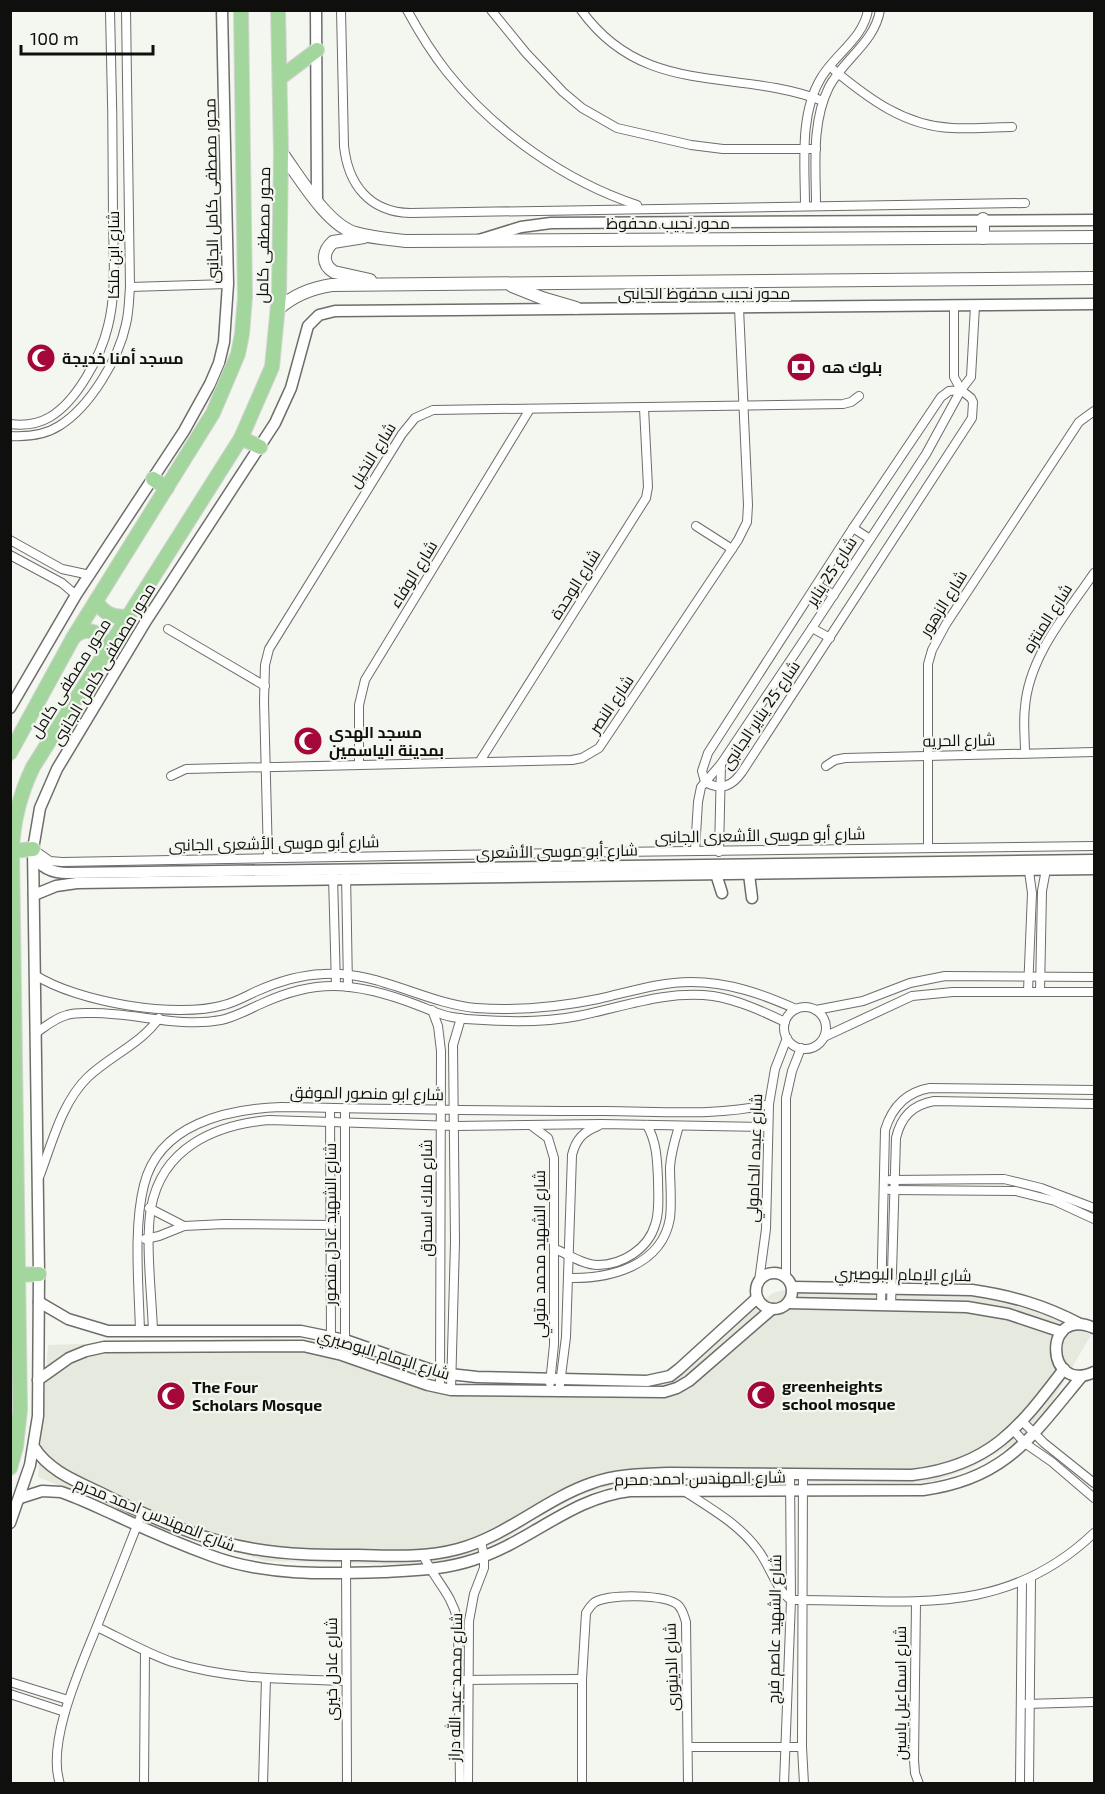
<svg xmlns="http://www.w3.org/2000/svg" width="1105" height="1794" font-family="'Exo 2',Cairo,sans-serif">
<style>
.built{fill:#e6eade}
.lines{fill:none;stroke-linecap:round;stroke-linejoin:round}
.minor-casing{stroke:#6d6e6a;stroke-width:10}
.tertiary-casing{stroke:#6d6e6a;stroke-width:13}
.secondary-casing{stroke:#6d6e6a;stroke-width:14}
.primary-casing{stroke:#d4d4d4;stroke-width:16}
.minor{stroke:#fff;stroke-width:8}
.tertiary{stroke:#fff;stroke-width:10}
.secondary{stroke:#fff;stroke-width:12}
.primary{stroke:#a3d69c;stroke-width:14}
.labels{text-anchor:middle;stroke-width:4.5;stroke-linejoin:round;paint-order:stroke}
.street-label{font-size:16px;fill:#0f100e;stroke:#f4f6f0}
.poi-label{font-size:16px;font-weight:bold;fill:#0f100e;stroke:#f4f6f0;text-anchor:start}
</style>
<rect width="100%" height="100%" fill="#f4f6f0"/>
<polygon class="built" points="784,1290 890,1292 988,1297 1061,1320 1091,1335 1050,1405 1015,1443 970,1468 935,1481 904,1483 664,1481 621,1483 580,1495 541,1515 508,1537 461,1558 410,1565 265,1561 172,1531 38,1477 48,1345 270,1338 324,1342 354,1351 424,1378 443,1382 488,1385 644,1386 662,1383 773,1293"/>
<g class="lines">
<g class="minor-casing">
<g id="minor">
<path d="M341,10L344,146C348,184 369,212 410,213L1025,203"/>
<path d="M407,10C419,32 432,53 447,72C495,132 565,181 637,205"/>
<polyline points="491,10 526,53 563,92 582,108 617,128 691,145 723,149 816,149"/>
<path d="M581,10C645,99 735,67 823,101"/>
<path d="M834,70C869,99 905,126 952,128C972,129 992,127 1012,127"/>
<path d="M805,206C805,165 799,114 821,78C835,54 863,39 868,10"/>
<path d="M816,206C816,167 811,123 829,87C843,60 875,42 880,10"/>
<polyline points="130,287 228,284"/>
<path d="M954,306V377L961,390L971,398L973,402L972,418L742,772C732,786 722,791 705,782L702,771L708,753L853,528L941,397L949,391L961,390"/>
<path d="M10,424C25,426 38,424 50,417C77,401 101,356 108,326C117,291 113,252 113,217C113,148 112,79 110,10"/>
<path d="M10,436C27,437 45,435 59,426C90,407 119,358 126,324C129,312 129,299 130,287L126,10"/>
<polyline points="696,526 732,549"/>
<polyline points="853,528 870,539"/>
<polyline points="10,540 62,569 90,575"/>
<polyline points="10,555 62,583 76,595"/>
<polyline points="817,585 834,595"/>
<polyline points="812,628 830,638"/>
<polyline points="168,629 265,686"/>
<path d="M1025,753C1025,738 1023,722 1025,707C1029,656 1067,613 1094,573"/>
<polyline points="480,761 646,498 648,487 644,408"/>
<polyline points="359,765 359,705 365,680 530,409"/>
<polyline points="826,766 835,760 845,758 1094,752"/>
<polyline points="171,776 186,769 572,760 582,758 599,748 738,540 747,522 748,505 739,308"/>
<polyline points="928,848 928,664 932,650 946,624 1079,422 1094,411"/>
<polyline points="33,849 50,861 62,862 614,852 1094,846"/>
<polyline points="695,851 698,802 701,787 721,764 812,628 926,454 961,390 971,377 975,306"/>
<polyline points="719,852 721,764"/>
<polyline points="268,858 264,701 265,665 269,649 402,434 415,418 433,410 843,404 851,402 859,396"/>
<polyline points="1028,864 1032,893 1028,991"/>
<polyline points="346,873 348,987"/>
<polyline points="333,876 336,986"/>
<path d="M35,975C77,1002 176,1019 224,1005C236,1002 246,996 257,991C277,982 301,975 323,974C377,970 424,1003 476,1008C516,1011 559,1007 598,999C630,992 659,982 691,982C729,982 762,994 796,1009"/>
<polyline points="1040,992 1042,891 1047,864"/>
<circle cx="805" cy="1028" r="21"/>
<polyline points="432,1010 438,1026 441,1051 440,1388"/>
<polyline points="816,1010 863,1001 910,983 945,976 1094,977"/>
<path d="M36,1033C46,1026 55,1018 67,1015C76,1012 85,1013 94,1013C136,1013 180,1028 221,1020C236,1017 249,1009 263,1003C285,993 309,986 333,986C362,986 391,995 417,1005C428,1009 440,1015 452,1017C462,1019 473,1020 483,1020C514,1022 548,1022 578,1016C623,1007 666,990 713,996C738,1000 762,1011 785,1022"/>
<polyline points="824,1037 912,996 953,992 1094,992"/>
<polyline points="330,1108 331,1336"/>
<polyline points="345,1108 345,1340"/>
<polyline points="532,1126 548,1138 554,1158 554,1345 550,1383"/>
<path d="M40,1175C52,1143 62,1102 88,1077C110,1056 142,1043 159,1018"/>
<polyline points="890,1180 1004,1179 1041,1188 1094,1208"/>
<polyline points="890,1190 1016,1191 1055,1201 1094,1219"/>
<polyline points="149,1208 184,1226"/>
<polyline points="145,1239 159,1236 184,1226 224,1224 330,1225"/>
<path d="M555,1249C568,1254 583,1265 598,1265C622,1265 648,1249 655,1225C660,1211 658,1194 658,1179C657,1160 657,1143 647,1125"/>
<polyline points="786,1277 786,1098 792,1071 801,1048"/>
<path d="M568,1278C610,1279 662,1266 670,1218C672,1202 670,1183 670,1167C671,1152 675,1140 679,1126"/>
<polyline points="759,1281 766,1229 769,1104 775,1069 787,1038"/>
<path d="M881,1305L885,1130C892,1107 906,1092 930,1088L1094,1090"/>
<path d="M891,1306L896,1138C901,1117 912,1105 934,1101L1094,1104"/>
<path d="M140,1332C139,1287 133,1228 144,1185C159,1124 227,1109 281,1107C389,1109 497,1111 605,1111C656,1111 719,1117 769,1104"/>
<path d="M153,1332C152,1296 145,1243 151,1208C162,1148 214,1125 269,1120L455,1126L601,1124L767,1127"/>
<polyline points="451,1390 455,1242 453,1045 461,1018"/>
<path d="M559,1392L566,1337L572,1155C576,1139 583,1132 598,1126"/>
<polyline points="1022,1421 1044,1443 1094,1483"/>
<polyline points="1014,1431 1026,1444 1052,1462 1094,1498"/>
<polyline points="803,1474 802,1747 804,1784"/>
<path d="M684,1491C710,1508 739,1524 758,1550C769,1564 777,1591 791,1600C905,1599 1003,1620 1094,1533"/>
<polyline points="346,1555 347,1784"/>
<path d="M423,1555C435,1581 451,1592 458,1621L460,1784"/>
<polyline points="916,1602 914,1760 915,1773 919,1784"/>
<path d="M97,1627C122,1639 146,1653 172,1662C229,1680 288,1679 346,1681"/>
<polyline points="463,1680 582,1679"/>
<polyline points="10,1682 68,1700"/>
<polyline points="10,1694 65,1712"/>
<polyline points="1026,1704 1094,1702"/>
<polyline points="688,1747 802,1747"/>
<path d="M60,1784C45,1740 85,1658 101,1616C115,1582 128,1548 142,1513"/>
<polyline points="144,1784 145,1651"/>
<polyline points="263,1784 266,1678"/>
<polyline points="468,1784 469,1621 474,1594 484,1568 484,1556 481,1541"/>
<path d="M582,1784V1679L586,1613C589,1608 591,1605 595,1602C610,1594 665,1594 678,1605C683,1610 684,1616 686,1622L688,1784"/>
<polyline points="784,1784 791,1600 790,1474"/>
<polyline points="1020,1784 1022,1582"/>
<polyline points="1029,1784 1031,1578"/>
</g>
</g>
<g class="tertiary-casing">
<g id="tertiary">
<polyline points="316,10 317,201"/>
<polyline points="479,240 521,227 551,223 1094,220"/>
<polyline points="10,708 76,595 184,431 210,384 219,363 224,342 228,284 222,10"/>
<path d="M34,855C41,869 54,873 68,873L1094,860"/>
<polyline points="716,874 722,893"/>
<polyline points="749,874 752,898"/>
<polyline points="34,895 56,886 77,883 1094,869"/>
<circle cx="774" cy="1291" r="18"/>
<path d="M792,1287L972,1290C1012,1296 1044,1305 1080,1324"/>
<polyline points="39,1302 68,1319 108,1331 301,1331 345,1340 440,1373 477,1377 647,1381 670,1376 679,1369 757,1298"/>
<polyline points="788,1303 967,1307 1008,1314 1062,1332"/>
<path d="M1094,1328C1042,1305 1045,1395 1094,1372"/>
<polyline points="38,1380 69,1358 86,1351 104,1347 303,1346 342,1355 428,1385 451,1390 664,1392 677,1388 689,1381 772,1309"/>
<path d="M34,1447C49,1471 76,1481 101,1493C149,1517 201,1540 254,1549C288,1555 323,1555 358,1555C392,1556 425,1558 458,1549C507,1536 545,1499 592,1483C617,1474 643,1474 669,1473L912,1475C990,1466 1019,1428 1064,1369"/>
<path d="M20,1498L42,1491L61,1492C79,1498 97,1507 115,1515C147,1530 179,1544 212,1556C266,1576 326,1574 383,1572C414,1570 443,1570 473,1560C529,1543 570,1498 630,1491L923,1490C1006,1479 1032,1436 1082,1376"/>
<polyline points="10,1523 30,1465 38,1416 39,1274 33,849 40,808 57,769 146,621 275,423 291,388 308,326 319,315 335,311 1094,304"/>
</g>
</g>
<g class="secondary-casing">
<g id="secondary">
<path d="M281,152C299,176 326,224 355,233C372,238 389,239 406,241L1094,237"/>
<path d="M364,237L333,242C323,251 321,264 334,272L370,280"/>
<polyline points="983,238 983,219"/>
<polyline points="512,286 542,298 576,308"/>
<path d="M278,309C294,295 311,288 332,285L1094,278"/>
</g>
</g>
<g class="primary-casing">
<g id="primary">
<polyline points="280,78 317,50"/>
<polyline points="241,438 260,447"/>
<polyline points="153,479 167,488"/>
<path d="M96,601C103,613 114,619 129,616"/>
<path d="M73,638C86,624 105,632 106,651"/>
<polyline points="10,753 73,638 213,413 238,354 242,334 245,297 241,10"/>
<polyline points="12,851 33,849"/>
<polyline points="17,1275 39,1274"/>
<path d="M10,1468L16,1447L20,1410L12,851C13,821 20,794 33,767L241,438L272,367L279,295L281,152L278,10"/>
</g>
</g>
<use href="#minor" class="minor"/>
<use href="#tertiary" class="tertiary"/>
<use href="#secondary" class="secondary"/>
<use href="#primary" class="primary"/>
</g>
<defs>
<g id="mosque-disc" transform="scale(1.5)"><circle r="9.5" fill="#a4083b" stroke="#f4f6f0"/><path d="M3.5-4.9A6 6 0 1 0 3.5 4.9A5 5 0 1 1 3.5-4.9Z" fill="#fff"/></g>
<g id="bank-disc" transform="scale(1.5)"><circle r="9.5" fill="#a4083b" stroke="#f4f6f0"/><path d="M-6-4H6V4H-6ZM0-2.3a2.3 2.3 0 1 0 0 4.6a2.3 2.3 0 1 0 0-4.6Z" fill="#fff"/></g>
</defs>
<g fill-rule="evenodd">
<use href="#mosque-disc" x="41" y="358"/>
<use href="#bank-disc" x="801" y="367"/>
<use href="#mosque-disc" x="308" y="741"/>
<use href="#mosque-disc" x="761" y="1395"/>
<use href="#mosque-disc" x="171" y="1396"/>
</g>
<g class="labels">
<g class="street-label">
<text transform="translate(211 191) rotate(-91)" y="6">محور مصطفى كامل الجانبى</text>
<text x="668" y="229">محور نجيب محفوظ</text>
<text transform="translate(263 235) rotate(-89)" y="6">محور مصطفى كامل</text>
<text transform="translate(113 255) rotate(-90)" y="6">شارع ابن ملكا</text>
<text x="704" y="299">محور نجيب محفوظ الجانبى</text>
<text transform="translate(372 455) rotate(-58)" y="6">شارع النخيل</text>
<text transform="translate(831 571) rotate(-57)" y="6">شارع 25 يناير</text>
<text transform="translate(413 574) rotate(-58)" y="6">شارع الوفاء</text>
<text transform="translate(575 584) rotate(-58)" y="6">شارع الوحدة</text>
<text transform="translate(943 603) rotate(-58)" y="6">شارع الزهور</text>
<text transform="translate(1047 618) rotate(-58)" y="6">شارع المنتزه</text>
<text transform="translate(103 664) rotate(-59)" y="6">محور مصطفى كامل الجانبى</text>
<text transform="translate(70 678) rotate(-58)" y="6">محور مصطفى كامل</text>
<text transform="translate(611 704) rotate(-56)" y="6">شارع النصر</text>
<text transform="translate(760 715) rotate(-56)" y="6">شارع 25 يناير الجانبى</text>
<text transform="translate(959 740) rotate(-1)" y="6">شارع الحريه</text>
<text transform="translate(760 835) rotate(-1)" y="6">شارع أبو موسى الأشعرى الجانبى</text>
<text transform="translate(274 843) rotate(-1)" y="6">شارع أبو موسى الأشعرى الجانبى</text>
<text transform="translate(557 851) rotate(-1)" y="6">شارع أبو موسى الأشعرى</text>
<text transform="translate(367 1093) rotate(1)" y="6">شارع ابو منصور الموفق</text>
<text transform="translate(754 1158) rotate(-88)" y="6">شارع عبده الحامولي</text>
<text transform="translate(426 1198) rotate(-90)" y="6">شارع ملاك اسحاق</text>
<text transform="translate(330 1224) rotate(-90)" y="6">شارع الشهيد عادل منصور</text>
<text transform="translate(539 1254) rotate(-90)" y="6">شارع الشهيد محمد متولي</text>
<text transform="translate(903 1274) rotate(1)" y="6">شارع الإمام البوصيري</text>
<text transform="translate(384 1354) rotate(17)" y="6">شارع الإمام البوصيري</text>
<text transform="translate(700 1478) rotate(-1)" y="6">شارع المهندس احمد محرم</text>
<text transform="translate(155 1514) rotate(22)" y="6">شارع المهندس احمد محرم</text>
<text transform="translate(774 1629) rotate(-89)" y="6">شارع الشهيد عاصم فرج</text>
<text transform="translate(671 1667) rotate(-92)" y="6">شارع الدينورى</text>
<text transform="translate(331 1669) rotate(-90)" y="6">شارع عادل خيرى</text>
<text transform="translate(455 1687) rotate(-89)" y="6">شارع محمد عبد الله دراز</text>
<text transform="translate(900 1693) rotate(-90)" y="6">شارع اسماعيل ياسين</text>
</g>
<g class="poi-label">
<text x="62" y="364">مسجد أمنا خديجة</text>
<text x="822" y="373">بلوك هه</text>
<text x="329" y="738">مسجد الهدى<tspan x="329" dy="18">بمدينة الياسمين</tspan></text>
<text x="782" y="1392">greenheights<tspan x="782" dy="18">school mosque</tspan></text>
<text x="192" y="1393">The Four<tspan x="192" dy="18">Scholars Mosque</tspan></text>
</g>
</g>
<rect width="1105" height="1794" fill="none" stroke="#0f100e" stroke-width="24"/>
<path d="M21 45v9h132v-9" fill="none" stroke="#0f100e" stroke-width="3"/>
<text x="30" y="45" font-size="18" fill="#0f100e" stroke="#f4f6f0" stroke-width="4.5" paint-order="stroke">100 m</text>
</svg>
